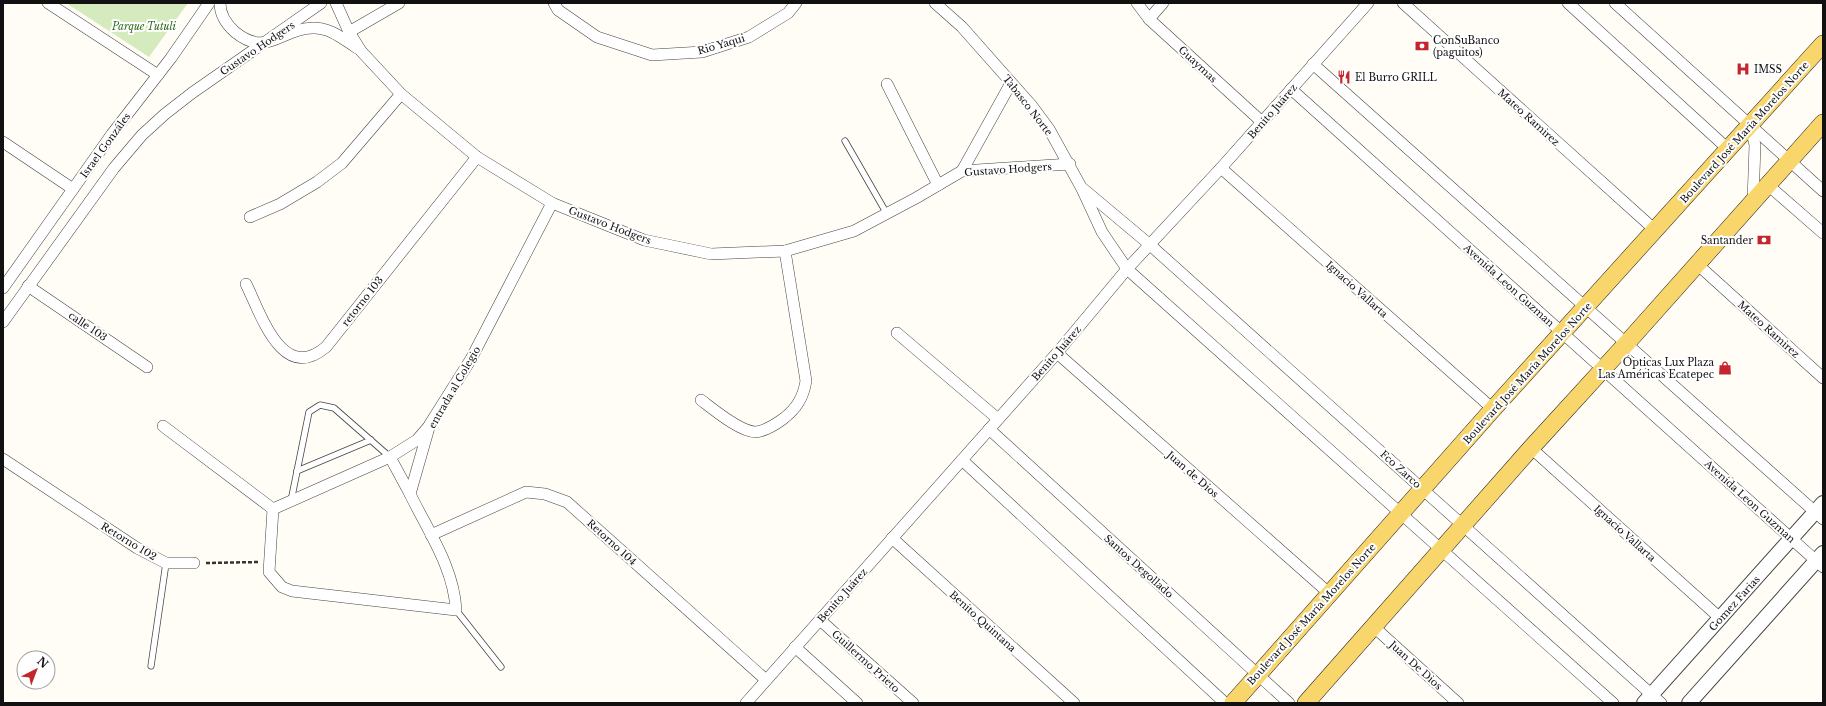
<svg xmlns="http://www.w3.org/2000/svg" width="1826" height="706" font-family="'Libre Baskerville',serif">
<style>
.green{fill:#d5ebbd}
.lines{fill:none;stroke-linecap:round;stroke-linejoin:round}
.service-casing{stroke:#444;stroke-width:7}
.minor-casing{stroke:#444;stroke-width:12}
.tertiary-casing{stroke:#444;stroke-width:16}
.primary-casing{stroke:#222;stroke-width:18}
.path{stroke:#333;stroke-width:2.5;stroke-dasharray:4 2;stroke-linecap:butt}
.service{stroke:#fff;stroke-width:5.5}
.minor{stroke:#fff;stroke-width:11}
.tertiary{stroke:#fff;stroke-width:14}
.primary{stroke:#f9d66b;stroke-width:17}
.labels{text-anchor:middle;stroke-width:4;stroke-linejoin:round;paint-order:stroke}
.park-label{font-size:10px;font-style:italic;fill:#2f6b1f;stroke:#fff}
.poi-label{font-size:10px;fill:#111;stroke:#fff;text-anchor:start}
.street-label{font-size:10px;fill:#111;stroke:#fff}
</style>
<rect width="100%" height="100%" fill="#fffdf5"/>
<polygon class="green" points="66,3 188,3 149,57"/>
<g class="lines">
<g class="service-casing">
<g id="service">
<polyline points="845,141 887,214"/>
<polyline points="297,471 371,440"/>
<polyline points="291,501 309,412 320,405 334,408 390,457"/>
<polyline points="456,610 501,667"/>
<polyline points="151,666 166,563"/>
</g>
</g>
<g class="minor-casing">
<g id="minor">
<polyline points="48,3 158,75"/>
<path d="M220,3C220,15 226,24 235,32C267,58 280,29 312,28C330,27 343,39 357,48"/>
<polyline points="336,3 349,32 361,51 401,94 477,157 552,203 644,240 711,254 785,251 854,231 916,198 962,171 1070,164"/>
<polyline points="554,3 558,10 597,37 652,55 702,52 749,37 788,13 796,3"/>
<polyline points="935,3 962,27 1032,106 1049,129 1081,187 1149,244 1661,703"/>
<polyline points="1137,3 1149,19 1262,122"/>
<polyline points="1403,3 1655,230"/>
<polyline points="1568,3 1728,149"/>
<polyline points="1615,3 1823,191"/>
<polyline points="1149,19 1163,3"/>
<polyline points="349,32 399,3"/>
<polyline points="1313,64 1823,519"/>
<polyline points="887,84 938,185"/>
<polyline points="1291,89 1823,567"/>
<polyline points="1750,124 1755,145 1753,201"/>
<polyline points="3,142 73,189"/>
<polyline points="1221,168 1493,409"/>
<polyline points="962,171 1011,83"/>
<polyline points="1768,185 1823,233"/>
<polyline points="1082,189 1102,232 1127,269 1613,703"/>
<polyline points="250,217 280,204 317,182 342,163 401,94"/>
<polyline points="1697,264 1823,378"/>
<path d="M246,284C261,314 282,384 326,347L477,157"/>
<polyline points="28,286 147,367"/>
<polyline points="3,288 112,134 171,58 209,3"/>
<polyline points="3,322 114,168 142,135 165,114 192,93 321,3"/>
<polyline points="897,333 998,419"/>
<polyline points="1057,353 1330,594"/>
<path d="M701,400C713,409 740,432 756,432C765,431 776,424 783,419C797,408 803,398 806,381L785,251"/>
<polyline points="163,426 273,509 390,457 417,440 429,426"/>
<polyline points="989,429 1289,703"/>
<polyline points="1531,448 1720,618"/>
<polyline points="390,457 410,494"/>
<polyline points="3,459 137,548 166,563 194,563"/>
<polyline points="962,460 1225,703"/>
<path d="M273,509L269,572L282,587L292,591L456,610C454,568 428,531 410,494L430,424L471,359L552,203"/>
<polyline points="431,535 526,492 545,494 567,502 766,680"/>
<polyline points="892,538 1074,703"/>
<polyline points="820,620 913,703"/>
<polyline points="1374,627 1458,703"/>
<polyline points="795,647 857,703"/>
<polyline points="746,703 1057,353 1127,269 1221,168 1368,3"/>
</g>
</g>
<g class="tertiary-casing">
<g id="tertiary">
<polyline points="1644,703 1823,503"/>
<polyline points="1689,703 1823,553"/>
</g>
</g>
<g class="primary-casing">
<g id="primary">
<polyline points="1233,703 1493,409 1823,44"/>
<polyline points="1306,703 1531,448 1626,344 1823,123"/>
</g>
</g>
<polyline class="path" points="206,563 259,562"/>
<use href="#service" class="service"/>
<use href="#minor" class="minor"/>
<use href="#tertiary" class="tertiary"/>
<use href="#primary" class="primary"/>
</g>
<defs>
<g id="bank-bare" transform="scale(1.08)"><path d="M-6-4H6V4H-6ZM0-2.3a2.3 2.3 0 1 0 0 4.6a2.3 2.3 0 1 0 0-4.6Z" fill="#c4262e" stroke="#fff" stroke-width="2.5" paint-order="stroke"/></g>
<g id="hospital-bare" transform="scale(1.08)"><path d="M-5-5h3v3.5h4V-5h3V5h-3V1.5h-4V5h-3Z" fill="#c4262e" stroke="#fff" stroke-width="2.5" paint-order="stroke"/></g>
<g id="restaurant-bare" transform="scale(1.08)"><path d="M-5-6h1v4h1v-4h1v4h1v-4h1v5L-1.5 .5V6h-2V.5L-5-1ZM5-6V6H3V1.5H1.5Q1.5-4 5-6Z" fill="#c4262e" stroke="#fff" stroke-width="2.5" paint-order="stroke"/></g>
<g id="shop-bare" transform="scale(1.08)"><path d="M-5-2.5h2.3a2.7 3.5 0 0 1 5.4 0H5L5.5 6h-11ZM-1.5-2.5h3a1.5 2.3 0 0 0-3 0Z" fill="#c4262e" stroke="#fff" stroke-width="2.5" paint-order="stroke"/></g>
</defs>
<g fill-rule="evenodd">
<use href="#bank-bare" x="1422" y="46"/>
<use href="#hospital-bare" x="1743" y="69"/>
<use href="#restaurant-bare" x="1344" y="77"/>
<use href="#bank-bare" x="1764" y="240"/>
<use href="#shop-bare" x="1725" y="368"/>
</g>
<g class="labels">
<g class="park-label">
<text x="144" y="30">Parque Tutuli</text>
</g>
<g class="poi-label">
<text x="1433" y="44">ConSuBanco<tspan x="1433" dy="12">(paguitos)</tspan></text>
<text x="1754" y="73">IMSS</text>
<text x="1355" y="81">El Burro GRILL</text>
<text x="1753" y="244" text-anchor="end">Santander</text>
<text x="1714" y="366" text-anchor="end">Ópticas Lux Plaza<tspan x="1714" dy="12">Las Américas Ecatepec</tspan></text>
</g>
<g class="street-label">
<text transform="translate(721 44) rotate(-16)" y="4">Rio Yaqui</text>
<text transform="translate(257 48) rotate(-34)" y="4">Gustavo Hodgers</text>
<text transform="translate(1198 64) rotate(43)" y="4">Guaymas</text>
<text transform="translate(1028 105) rotate(52)" y="4">Tabasco Norte</text>
<text transform="translate(1272 111) rotate(-49)" y="4">Benito Juárez</text>
<text transform="translate(1529 117) rotate(42)" y="4">Mateo Ramirez</text>
<text transform="translate(1744 132) rotate(-48)" y="4">Boulevard José María Morelos Norte</text>
<text transform="translate(105 145) rotate(-54)" y="4">Israel Gonzáles</text>
<text transform="translate(1008 169) rotate(-4)" y="4">Gustavo Hodgers</text>
<text transform="translate(610 225) rotate(21)" y="4">Gustavo Hodgers</text>
<text transform="translate(1509 285) rotate(42)" y="4">Avenida Leon Guzman</text>
<text transform="translate(1357 289) rotate(42)" y="4">Ignacio Vallarta</text>
<text transform="translate(362 301) rotate(-52)" y="4">retorno 103</text>
<text transform="translate(88 326) rotate(34)" y="4">calle 103</text>
<text transform="translate(1769 329) rotate(42)" y="4">Mateo Ramirez</text>
<text transform="translate(1056 353) rotate(-49)" y="4">Benito Juárez</text>
<text transform="translate(1527 373) rotate(-48)" y="4">Boulevard José María Morelos Norte</text>
<text transform="translate(454 387) rotate(-60)" y="4">entrada al Colegio</text>
<text transform="translate(1401 469) rotate(42)" y="4">Fco Zarco</text>
<text transform="translate(1193 474) rotate(41)" y="4">Juan de Dios</text>
<text transform="translate(1750 501) rotate(42)" y="4">Avenida Leon Guzman</text>
<text transform="translate(1625 533) rotate(42)" y="4">Ignacio Vallarta</text>
<text transform="translate(129 541) rotate(31)" y="4">Retorno 102</text>
<text transform="translate(612 542) rotate(42)" y="4">Retorno 104</text>
<text transform="translate(1139 566) rotate(42)" y="4">Santos Degollado</text>
<text transform="translate(842 595) rotate(-48)" y="4">Benito Juárez</text>
<text transform="translate(1734 603) rotate(-48)" y="4">Gomez Farias</text>
<text transform="translate(1311 614) rotate(-48)" y="4">Boulevard José María Morelos Norte</text>
<text transform="translate(983 621) rotate(42)" y="4">Benito Quintana</text>
<text transform="translate(866 661) rotate(42)" y="4">Guillermo Prieto</text>
<text transform="translate(1416 665) rotate(42)" y="4">Juan De Dios</text>
</g>
</g>
<rect width="1826" height="706" fill="none" stroke="#111111" stroke-width="8"/>
<g transform="translate(36 670) rotate(42)"><circle r="19" fill="#ffffff" stroke="#a0a0a0"/>
<path d="M0-3L7 15L0 10L-7 15Z" fill="#c4262e"/>
<text y="-6" font-size="11" font-weight="bold" text-anchor="middle" fill="#111111">N</text>
</g>
</svg>
